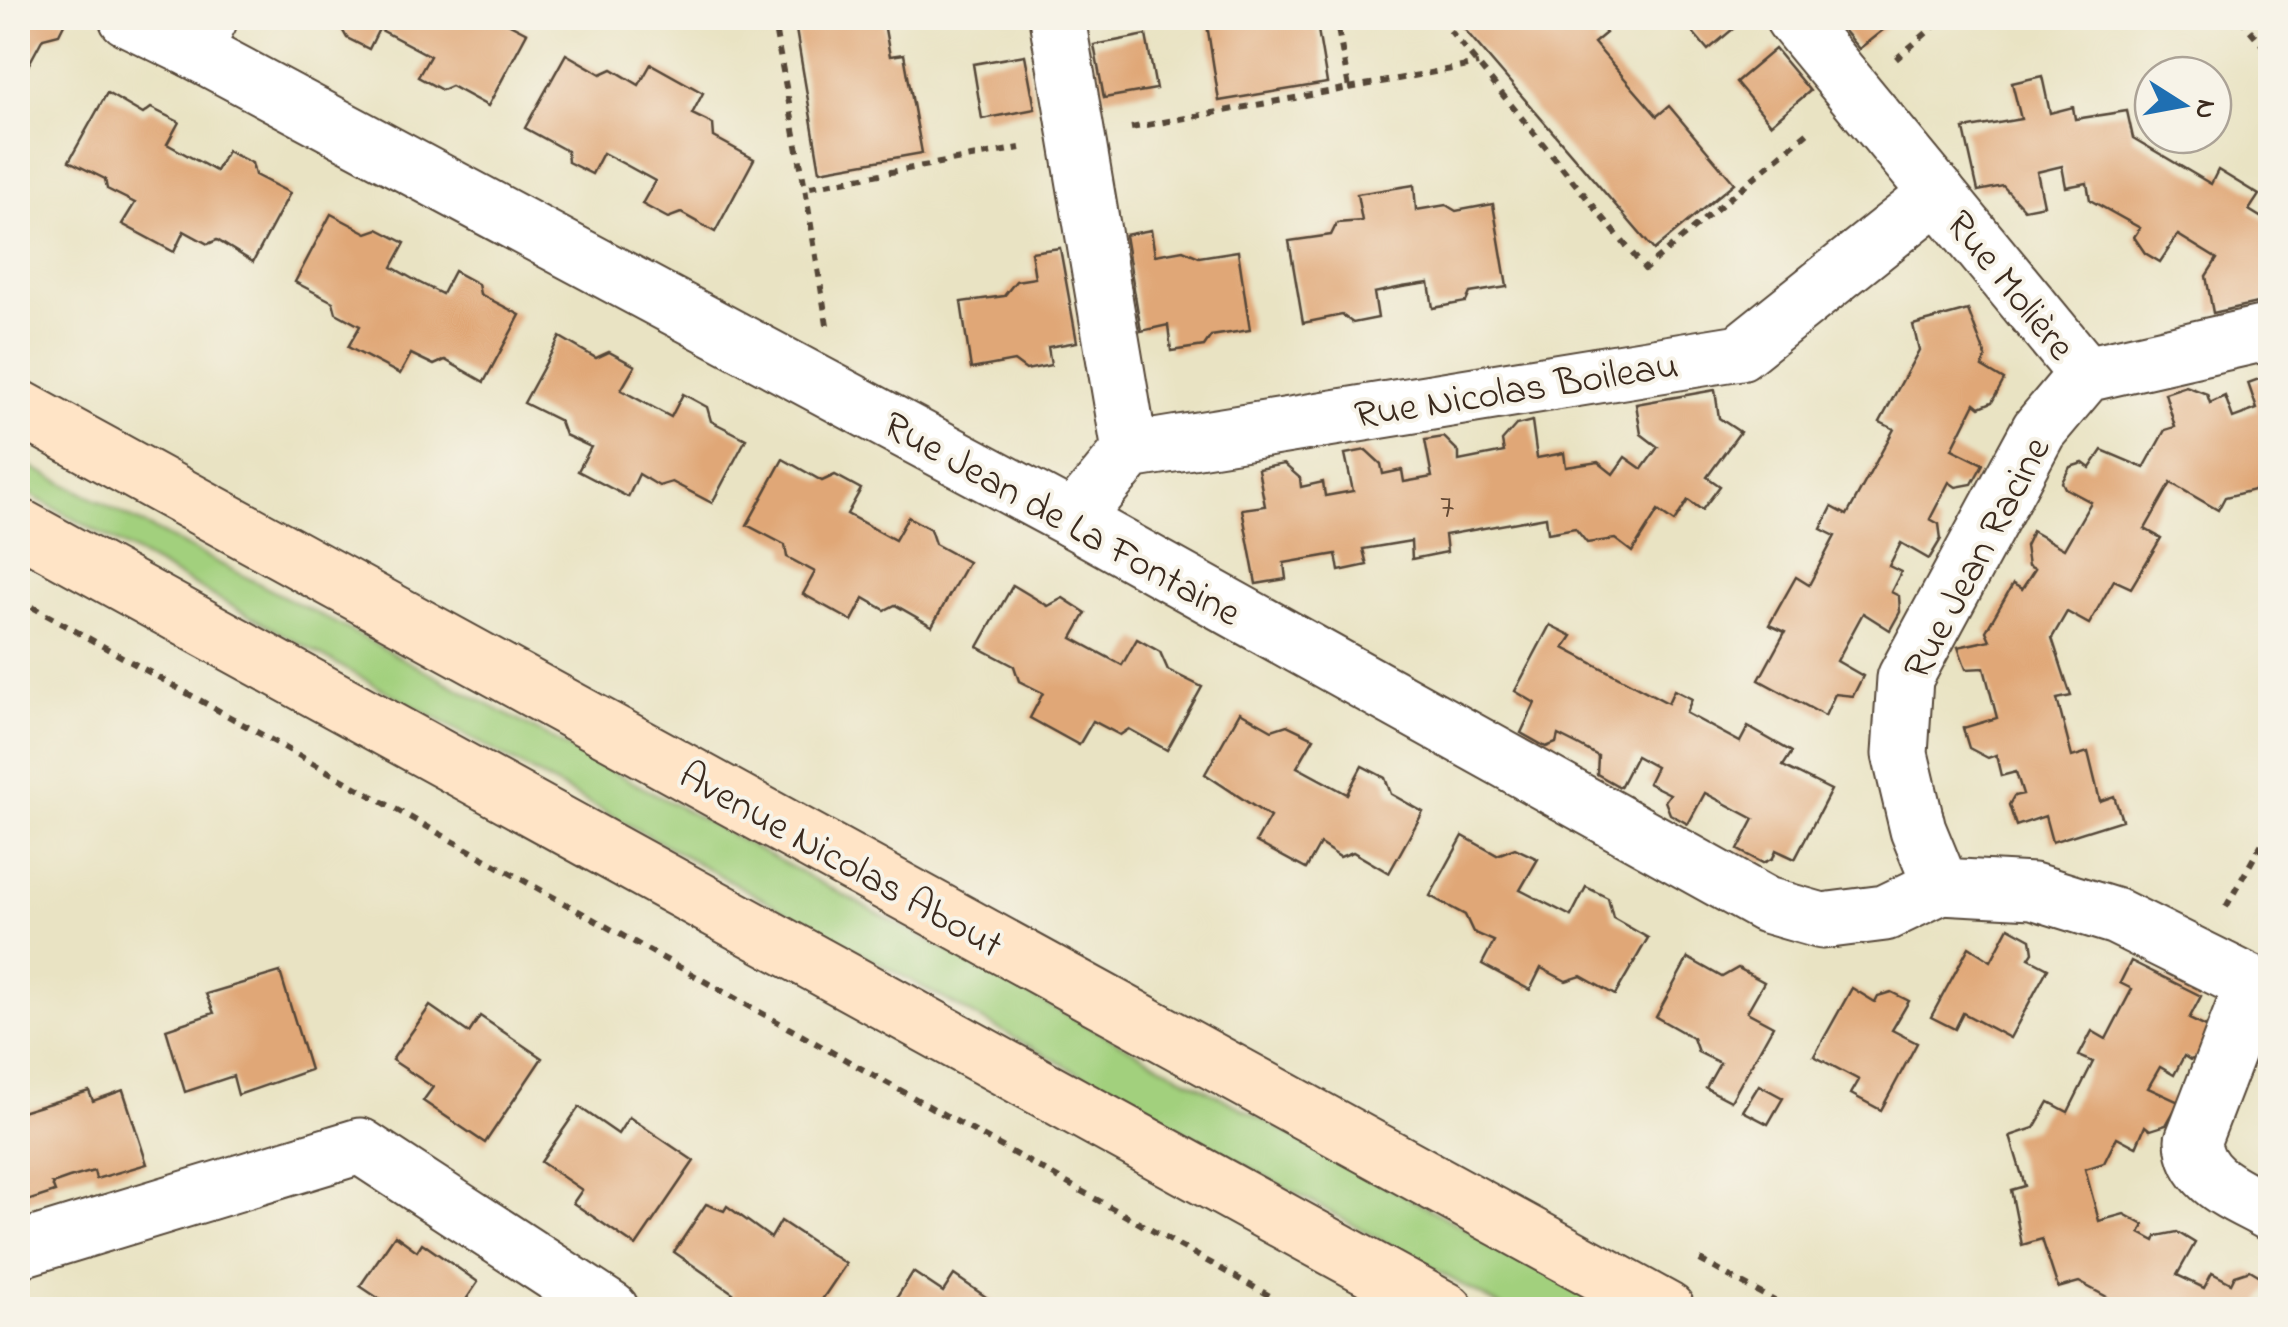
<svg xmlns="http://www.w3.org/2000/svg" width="2288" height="1327" font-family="'Indie Flower',sans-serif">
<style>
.green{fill:#a2d07d;stroke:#6e7d4e;stroke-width:2.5}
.building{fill:#e0a777}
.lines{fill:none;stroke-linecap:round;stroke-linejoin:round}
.minor-casing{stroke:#554637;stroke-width:59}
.secondary-casing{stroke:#554637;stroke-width:59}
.path{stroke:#554637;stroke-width:6;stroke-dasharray:8 8;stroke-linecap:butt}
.minor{stroke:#fff;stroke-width:55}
.secondary{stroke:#ffe4c6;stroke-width:55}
.labels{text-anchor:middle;stroke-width:8;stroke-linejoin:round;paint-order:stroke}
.number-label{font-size:35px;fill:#644934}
.street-label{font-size:40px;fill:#3b2a1e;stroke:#f7f3e8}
</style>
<rect width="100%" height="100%" fill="#f7f3e8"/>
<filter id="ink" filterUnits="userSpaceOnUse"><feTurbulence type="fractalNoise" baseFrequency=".01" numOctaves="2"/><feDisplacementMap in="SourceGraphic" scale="20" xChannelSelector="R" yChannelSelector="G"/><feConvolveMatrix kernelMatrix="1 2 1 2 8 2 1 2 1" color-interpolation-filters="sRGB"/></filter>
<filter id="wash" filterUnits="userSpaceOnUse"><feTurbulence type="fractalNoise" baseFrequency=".0048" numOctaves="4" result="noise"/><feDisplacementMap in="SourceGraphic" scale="40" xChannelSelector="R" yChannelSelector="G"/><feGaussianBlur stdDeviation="2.25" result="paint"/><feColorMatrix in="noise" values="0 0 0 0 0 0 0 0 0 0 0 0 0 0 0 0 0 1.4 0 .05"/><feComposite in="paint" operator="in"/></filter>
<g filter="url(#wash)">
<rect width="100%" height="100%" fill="#e9e3c3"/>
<polygon class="green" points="18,460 347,629 1616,1309 1506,1309 18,488"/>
<g id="blocks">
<g class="building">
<polygon points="18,18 67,18 59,34 43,38 23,75 18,71"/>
<polygon points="326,18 498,18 527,33 488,106 451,86 442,90 418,77 430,56 379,29 369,49 347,38 339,24"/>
<polygon points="794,18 883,18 890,56 904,54 922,153 820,171"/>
<polygon points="1206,18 1316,18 1327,83 1219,101"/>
<polygon points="1469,18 1593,18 1606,33 1594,43 1657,116 1669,106 1734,183 1654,250 1460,24"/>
<polygon points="1681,18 1746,18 1708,50"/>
<polygon points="1833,18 1898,18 1859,49"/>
<polygon points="1146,35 1156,89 1104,98 1094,45"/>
<polygon points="1775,49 1810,91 1771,124 1736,82"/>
<polygon points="566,54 601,74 612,69 639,85 651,64 703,93 692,114 713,124 714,137 754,159 715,232 681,213 668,218 642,204 655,181 626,165 603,153 592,174 568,162 567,151 525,128"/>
<polygon points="1025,55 1035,109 982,119 973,64"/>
<polygon points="2042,76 2050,113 2073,107 2075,119 2127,111 2133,138 2211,184 2218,170 2259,195 2249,210 2270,223 2270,300 2213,313 2206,276 2217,259 2178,235 2160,262 2145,253 2134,237 2140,228 2090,200 2087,183 2066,187 2062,166 2037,172 2044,205 2024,209 2003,186 1978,191 1964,129 2021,119 2012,83"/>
<polygon points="107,93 143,114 151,108 179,122 167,144 216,171 227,151 252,163 255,175 290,193 253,262 217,240 208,244 184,231 174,252 122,224 135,203 107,189 105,179 69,161"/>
<polygon points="1414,185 1416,210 1446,205 1456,211 1493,204 1507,287 1470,293 1466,302 1433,308 1429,283 1402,287 1374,293 1378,318 1353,323 1342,315 1303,323 1289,241 1331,235 1337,223 1362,221 1357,194"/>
<polygon points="331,214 367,233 378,229 405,243 392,267 418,282 442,294 454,271 478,284 480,294 520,315 484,382 445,360 434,365 411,354 400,374 348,347 360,326 336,313 333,302 295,282"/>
<polygon points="1151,230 1155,255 1183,250 1199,257 1238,251 1250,330 1211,336 1204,346 1171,351 1168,325 1141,331 1125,235"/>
<polygon points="1060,248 1077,342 1048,347 1051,365 1026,370 1014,361 971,369 961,302 1004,296 1016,281 1035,278 1031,252"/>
<polygon points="1968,310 1986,357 1982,367 2004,380 1992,402 1980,407 1975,403 1952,449 1983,464 1972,484 1956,487 1949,482 1930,519 1939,524 1941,539 1929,559 1901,543 1889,566 1901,572 1891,592 1899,596 1900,612 1890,630 1863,613 1837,661 1863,676 1853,696 1835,694 1825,716 1759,680 1785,632 1769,625 1796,577 1809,585 1835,536 1821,529 1832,507 1847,515 1894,429 1880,422 1919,350 1913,325"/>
<polygon points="560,337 596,358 609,352 635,366 621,390 671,417 683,394 707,407 711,421 746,439 712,503 672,482 659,486 639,474 628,497 578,471 591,447 565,435 560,421 524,403"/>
<polygon points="2270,375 2270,486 2225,497 2218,510 2171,483 2145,529 2161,538 2131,588 2114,580 2089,624 2067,612 2052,638 2071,696 2057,699 2072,757 2088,752 2100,801 2114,796 2122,820 2052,842 2045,816 2016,826 2009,805 2014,796 2023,794 2016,772 2001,776 1996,755 1988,758 1969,748 1963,728 1997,718 1984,668 1966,669 1958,647 1990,640 1986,631 2013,584 2022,589 2035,569 2028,566 2025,546 2032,531 2064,549 2091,502 2065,488 2062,482 2070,467 2083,463 2090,468 2102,450 2144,468 2165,430 2175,427 2165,393 2186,386 2207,394 2210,403 2225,396 2233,418 2257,409 2248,383"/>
<polygon points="1715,390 1719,418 1740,432 1707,477 1720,486 1702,510 1688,500 1674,522 1658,511 1632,552 1615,539 1587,543 1575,528 1548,533 1546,517 1445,535 1447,552 1412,559 1411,541 1363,549 1367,565 1339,571 1336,554 1284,563 1286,579 1256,584 1242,509 1265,506 1258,469 1284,464 1300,478 1301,487 1323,482 1325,496 1353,491 1345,454 1366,450 1381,464 1383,474 1402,470 1404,482 1432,477 1425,440 1444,437 1459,452 1459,461 1504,452 1502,441 1516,425 1532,421 1537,458 1564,453 1566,467 1598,462 1613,474 1625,457 1642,469 1658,447 1641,434 1636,404"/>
<polygon points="783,459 822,481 835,475 861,489 847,514 895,540 908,517 930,529 935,544 968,562 932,626 895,605 885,610 864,598 852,621 803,594 815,572 787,557 785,545 747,525"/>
<polygon points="1013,585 1048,606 1063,598 1086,613 1072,638 1122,665 1137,639 1160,652 1168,670 1202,687 1167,750 1129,729 1120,735 1093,721 1079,745 1030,718 1043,693 1019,681 1014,666 978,647"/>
<polygon points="1550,625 1572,636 1564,648 1668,703 1674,690 1692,699 1686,713 1740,742 1748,727 1792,752 1783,766 1831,790 1795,859 1776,850 1773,858 1763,863 1738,850 1754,819 1705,793 1688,824 1670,814 1665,801 1670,794 1648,783 1656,767 1636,756 1620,787 1597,774 1598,756 1578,745 1558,735 1556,743 1546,747 1521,733 1535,703 1515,691"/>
<polygon points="1240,712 1272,730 1287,725 1314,738 1297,767 1347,794 1362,766 1385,778 1391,794 1423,812 1389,873 1353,852 1340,857 1320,844 1306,869 1256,842 1270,817 1205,774"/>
<polygon points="1463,836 1497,855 1515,848 1538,859 1520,890 1571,916 1586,887 1608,898 1613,918 1648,938 1615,995 1581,976 1566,981 1541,968 1530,990 1482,964 1494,941 1473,932 1465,915 1430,896"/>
<polygon points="2009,927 2031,939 2033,952 2029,958 2048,968 2010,1038 1963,1013 1955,1029 1931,1017 1969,947 1991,961"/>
<polygon points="1688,958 1722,977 1738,968 1764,982 1747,1012 1773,1026 1731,1101 1706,1088 1720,1063 1698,1052 1693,1038 1656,1017"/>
<polygon points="2131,961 2201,996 2189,1019 2217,1032 2203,1056 2190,1060 2184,1056 2174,1075 2160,1067 2148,1088 2179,1102 2166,1125 2150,1130 2145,1126 2136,1147 2117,1137 2104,1163 2085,1169 2099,1221 2124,1214 2144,1225 2140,1233 2155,1241 2157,1236 2177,1232 2195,1243 2177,1275 2204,1288 2212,1273 2231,1283 2235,1275 2250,1270 2270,1282 2256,1310 2119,1310 2104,1302 2107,1297 2079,1282 2058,1288 2042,1239 2022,1245 2011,1190 2025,1186 2010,1136 2034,1128 2049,1102 2068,1112 2093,1062 2079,1056 2092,1031 2106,1039 2132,989 2120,983"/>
<polygon points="280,972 310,1070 238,1095 233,1076 185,1092 166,1029 214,1013 206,994"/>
<polygon points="1852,988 1875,1002 1878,996 1891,992 1909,1001 1892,1030 1917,1043 1881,1110 1851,1094 1859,1080 1814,1056"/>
<polygon points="430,1006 469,1033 480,1016 542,1058 485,1143 423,1101 433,1087 392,1060"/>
<polygon points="1759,1085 1783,1098 1768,1124 1743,1111"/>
<polygon points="123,1090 147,1164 96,1179 94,1171 69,1178 52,1184 55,1192 18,1204 18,1113 89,1091 93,1101"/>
<polygon points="579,1107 618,1134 629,1117 694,1161 636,1246 573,1203 582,1190 541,1162"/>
<polygon points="706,1204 724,1211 727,1206 771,1238 781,1221 846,1264 815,1310 727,1310 723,1307 733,1293 674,1252"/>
<polygon points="395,1235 417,1251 422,1243 478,1282 459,1310 378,1310 384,1302 360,1286"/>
<polygon points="913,1272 943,1292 954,1275 1005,1310 889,1310"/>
</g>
</g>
</g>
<g filter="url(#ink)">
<use href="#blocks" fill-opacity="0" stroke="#554637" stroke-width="2.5"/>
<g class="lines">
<g class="minor-casing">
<g id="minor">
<polyline points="127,18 193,50"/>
<polyline points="210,18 193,50 1073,520 1766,905 1822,921 1885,913 1941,886"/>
<polyline points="1057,18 1130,451"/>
<polyline points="1793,18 2086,374"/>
<polyline points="2270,332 2086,374 2039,430 1905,678 1900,754 1918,830 1941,886 2033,891 2117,917 2270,993"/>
<polyline points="1073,520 1130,451 1740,352 1938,194"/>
<path d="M2253,984L2193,1140C2194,1181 2239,1195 2270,1213"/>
<polyline points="18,1250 360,1146 611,1310"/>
</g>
</g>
<g class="secondary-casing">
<g id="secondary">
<polyline points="18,407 1667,1310"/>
<polyline points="18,526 1446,1310"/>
</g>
</g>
<g class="path">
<polyline points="773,18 805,188"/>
<polyline points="1440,18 1645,269 1813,128"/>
<polyline points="2240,18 2270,54"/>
<polyline points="1896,59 1944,18"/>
<polyline points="1349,88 1478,64"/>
<polyline points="1131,128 1349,88 1336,18"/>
<polyline points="827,325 805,188 1020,148"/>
<polyline points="18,599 1295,1310"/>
<polyline points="2226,907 2270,829"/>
<polyline points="1700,1260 1791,1310"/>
</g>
<use href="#minor" class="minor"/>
<use href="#secondary" class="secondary"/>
</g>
</g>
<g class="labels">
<g class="number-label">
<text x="1447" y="517">7</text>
</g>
<g class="street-label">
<text transform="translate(2012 284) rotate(51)" y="14">Rue Molière</text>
<text transform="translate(1516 388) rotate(-9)" y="14">Rue Nicolas Boileau</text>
<text transform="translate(1063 517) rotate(29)" y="14">Rue Jean de La Fontaine</text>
<text transform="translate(1975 557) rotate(-62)" y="14">Rue Jean Racine</text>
<text transform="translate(842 858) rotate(29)" y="14">Avenue Nicolas About</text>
</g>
</g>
<rect width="2288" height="1327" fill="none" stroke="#f7f3e8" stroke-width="60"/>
<g transform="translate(2183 105) rotate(101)"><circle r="48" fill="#f7f3e8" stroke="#aca397" stroke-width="2.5"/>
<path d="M0-8L18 38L0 25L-18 38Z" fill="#1f6fb2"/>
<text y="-15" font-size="28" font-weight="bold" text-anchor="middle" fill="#3b2a1e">N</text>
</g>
</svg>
